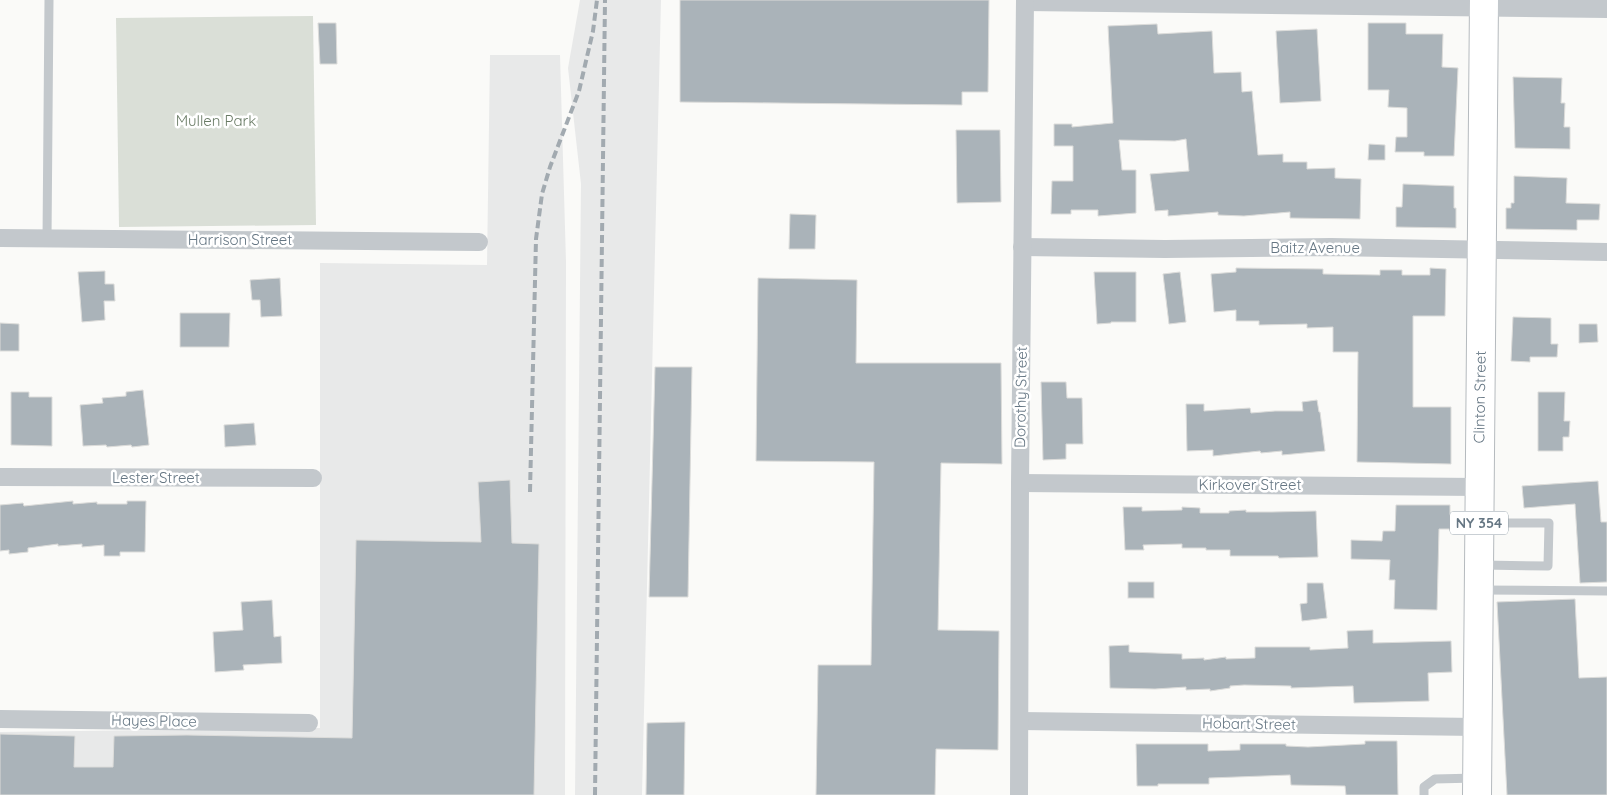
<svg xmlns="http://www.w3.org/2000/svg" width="1607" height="795" font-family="Quicksand,sans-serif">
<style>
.built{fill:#e8e9e9}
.green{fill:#dadfd7}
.building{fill:#aab3b9;stroke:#dcdcda}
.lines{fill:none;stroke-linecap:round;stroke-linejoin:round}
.primary-casing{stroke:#b5babe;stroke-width:30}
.service{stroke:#c3c8cc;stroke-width:9}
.minor{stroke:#c3c8cc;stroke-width:18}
.primary{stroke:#fff;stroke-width:28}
.rail{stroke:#a2aab0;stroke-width:4;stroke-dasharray:8 4;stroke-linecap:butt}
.labels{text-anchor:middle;stroke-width:5;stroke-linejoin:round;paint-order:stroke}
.shield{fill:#fff;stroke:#939fa8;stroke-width:1}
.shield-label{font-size:14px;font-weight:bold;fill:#657683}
.park-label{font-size:15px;fill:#687a64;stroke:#fff}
.street-label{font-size:15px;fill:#657683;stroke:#fff}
</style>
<rect width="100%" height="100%" fill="#fafaf8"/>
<g class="built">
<polygon points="580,0 661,0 642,795 575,795 581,184 568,68"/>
<polygon points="490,55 560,55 566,262 565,795 0,795 0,732 320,728 320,263 487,265"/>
</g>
<polygon class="green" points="313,16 316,225 119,227 116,18"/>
<g class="building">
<polygon points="680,0 989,0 988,92 962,92 962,105 680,102"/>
<polygon points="318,23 336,23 337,64 320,64"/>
<polygon points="1368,23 1406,23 1406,34 1443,34 1442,67 1458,68 1454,156 1424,156 1424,152 1395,152 1396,137 1407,137 1407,108 1388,107 1389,90 1368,90"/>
<polygon points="1157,24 1158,34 1212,31 1214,73 1241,72 1242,92 1252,91 1258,155 1283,154 1283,162 1307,162 1307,169 1335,168 1335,178 1361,179 1360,219 1290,218 1290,212 1244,216 1218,215 1218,212 1168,216 1168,210 1155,211 1150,174 1189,171 1186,139 1175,141 1119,140 1122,170 1136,170 1136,213 1098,216 1098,210 1071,210 1071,214 1051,214 1052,181 1073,181 1073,146 1054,146 1054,124 1072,124 1072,127 1113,123 1108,26"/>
<polygon points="1317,29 1321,101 1280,103 1276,31"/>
<polygon points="1513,77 1562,78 1561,103 1565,103 1564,127 1570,127 1570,149 1515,148"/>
<polygon points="956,130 1000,130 1001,202 957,203"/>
<polygon points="1369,144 1385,145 1385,160 1368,160"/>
<polygon points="1514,176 1567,178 1566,203 1600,204 1599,220 1577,220 1577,230 1506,229 1506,208 1511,208 1511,203 1514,203"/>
<polygon points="1403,184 1454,186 1454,208 1456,208 1456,228 1396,227 1396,207 1402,207"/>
<polygon points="790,214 816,215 815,249 789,249"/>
<polygon points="1236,268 1323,269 1323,274 1380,275 1380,270 1402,270 1402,275 1430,275 1430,268 1446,269 1445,316 1413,316 1413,407 1451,407 1451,464 1357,462 1358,352 1333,352 1333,327 1307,328 1307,324 1259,325 1259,321 1236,321 1236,310 1214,312 1211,274 1236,272"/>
<polygon points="105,271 105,284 114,284 115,301 104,301 105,320 82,322 78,272"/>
<polygon points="1094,272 1136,272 1136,322 1111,322 1111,323 1097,324"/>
<polygon points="1180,272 1186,322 1169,324 1163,274"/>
<polygon points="280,278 282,316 261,317 260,300 252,300 250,280"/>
<polygon points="758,278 857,280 856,363 1001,363 1002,464 941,463 938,630 999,631 998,750 936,749 935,795 816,795 818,665 871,665 874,462 756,461"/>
<polygon points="180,313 230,313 229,347 180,347"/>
<polygon points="1513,317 1551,318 1551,344 1558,344 1557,357 1530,357 1530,362 1511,361"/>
<polygon points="0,323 19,324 19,351 0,351"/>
<polygon points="1579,324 1597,324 1598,342 1579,343"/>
<polygon points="655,367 692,367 688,597 649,597"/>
<polygon points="1041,382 1066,382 1067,398 1082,398 1083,444 1066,444 1066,459 1043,460"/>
<polygon points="143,390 149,445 132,447 131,445 107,447 106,445 83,446 80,405 103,403 102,398 126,396 126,392"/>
<polygon points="11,392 29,392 29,397 52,397 52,446 11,445"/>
<polygon points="1538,392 1565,392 1564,421 1570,421 1569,437 1563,437 1563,451 1538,451"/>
<polygon points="1317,400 1319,412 1320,412 1325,451 1282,455 1282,451 1261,453 1260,451 1213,456 1213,450 1187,451 1186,404 1204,404 1204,411 1250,408 1251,413 1275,411 1303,411 1302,402"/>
<polygon points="254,423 256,445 225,447 224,425"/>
<polygon points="510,480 512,543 539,544 534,795 0,795 0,734 75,736 74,767 113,767 114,736 187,735 352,738 356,540 481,542 478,482"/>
<polygon points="1598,481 1601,522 1607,522 1607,582 1580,583 1575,504 1524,508 1522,486"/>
<polygon points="73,501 73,504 97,502 97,504 127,504 127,501 146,501 145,552 120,552 120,556 104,556 104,545 82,547 82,544 58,546 58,544 28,548 28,552 9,554 9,550 0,551 0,505 23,503 24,506"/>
<polygon points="1396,505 1450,505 1450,529 1439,529 1437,610 1394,609 1395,580 1389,580 1390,560 1351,559 1351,540 1382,541 1383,531 1395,531"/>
<polygon points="1123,507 1142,507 1142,511 1182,510 1182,507 1200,508 1200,513 1229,513 1229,511 1246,510 1246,512 1272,512 1316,511 1318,557 1279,558 1278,556 1230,556 1230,550 1206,550 1206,548 1182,548 1182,544 1143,545 1144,550 1125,550"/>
<rect x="1128" y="582" width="26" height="16"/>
<polygon points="1307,583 1323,583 1327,618 1302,621 1300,604 1307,603"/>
<polygon points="1575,599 1579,678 1607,677 1607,795 1507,795 1497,602"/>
<polygon points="272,600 274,637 281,636 282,663 243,665 244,670 215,672 213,632 243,630 241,602"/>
<polygon points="1373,630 1373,643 1451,641 1452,672 1428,673 1429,701 1354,703 1353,686 1291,688 1291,686 1244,685 1230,686 1230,688 1210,691 1210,689 1186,690 1186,687 1155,689 1110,688 1109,646 1129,645 1129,652 1182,654 1182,659 1204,658 1204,660 1226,657 1226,659 1255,658 1255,647 1310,647 1310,650 1348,648 1347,631"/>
<polygon points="685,722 684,795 646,795 647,723"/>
<polygon points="1365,741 1397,741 1398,795 1346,795 1345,786 1291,785 1290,775 1209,778 1209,784 1158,784 1158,786 1137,786 1136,744 1208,744 1208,751 1240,750 1240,744 1286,744 1286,746 1308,747 1365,744"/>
</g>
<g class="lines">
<g class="primary-casing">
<polyline id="primary" points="1477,795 1484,0"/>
</g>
<g class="service">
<polyline points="47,239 49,0"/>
<polyline points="1481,523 1549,523 1548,566 1481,565"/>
<polyline points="1481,590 1607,591"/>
<polyline points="1424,795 1424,787 1435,779 1476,778"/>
</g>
<g class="minor">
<polyline points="1025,2 1607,9"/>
<polyline points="0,238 479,242"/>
<polyline points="1022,247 1165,249 1331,247 1607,252"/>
<polyline points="0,477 313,478"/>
<polyline points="1020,483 1479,487"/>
<polyline points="0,719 309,723"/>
<polyline points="1020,721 1477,727"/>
<polyline points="1019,795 1020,483 1025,0"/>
</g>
<use href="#primary" class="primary"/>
<g class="rail">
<polyline points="530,492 536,239 542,194 550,167 579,91 593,31 597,0"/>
<polyline points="595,795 605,0"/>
</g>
</g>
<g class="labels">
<rect class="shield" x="1450" y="511.5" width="58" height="23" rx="4"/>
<g class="shield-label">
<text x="1479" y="528">NY 354</text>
</g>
<g class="park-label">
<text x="216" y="126">Mullen Park</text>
</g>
<g class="street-label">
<text x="240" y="245">Harrison Street</text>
<text x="1315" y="253">Baitz Avenue</text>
<text transform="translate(1021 397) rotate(-89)" y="5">Dorothy Street</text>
<text transform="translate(1480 397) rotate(-89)" y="5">Clinton Street</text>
<text x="156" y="483">Lester Street</text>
<text x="1250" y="490">Kirkover Street</text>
<text transform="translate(154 721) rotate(1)" y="5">Hayes Place</text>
<text transform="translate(1249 724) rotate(1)" y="5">Hobart Street</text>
</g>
</g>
</svg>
